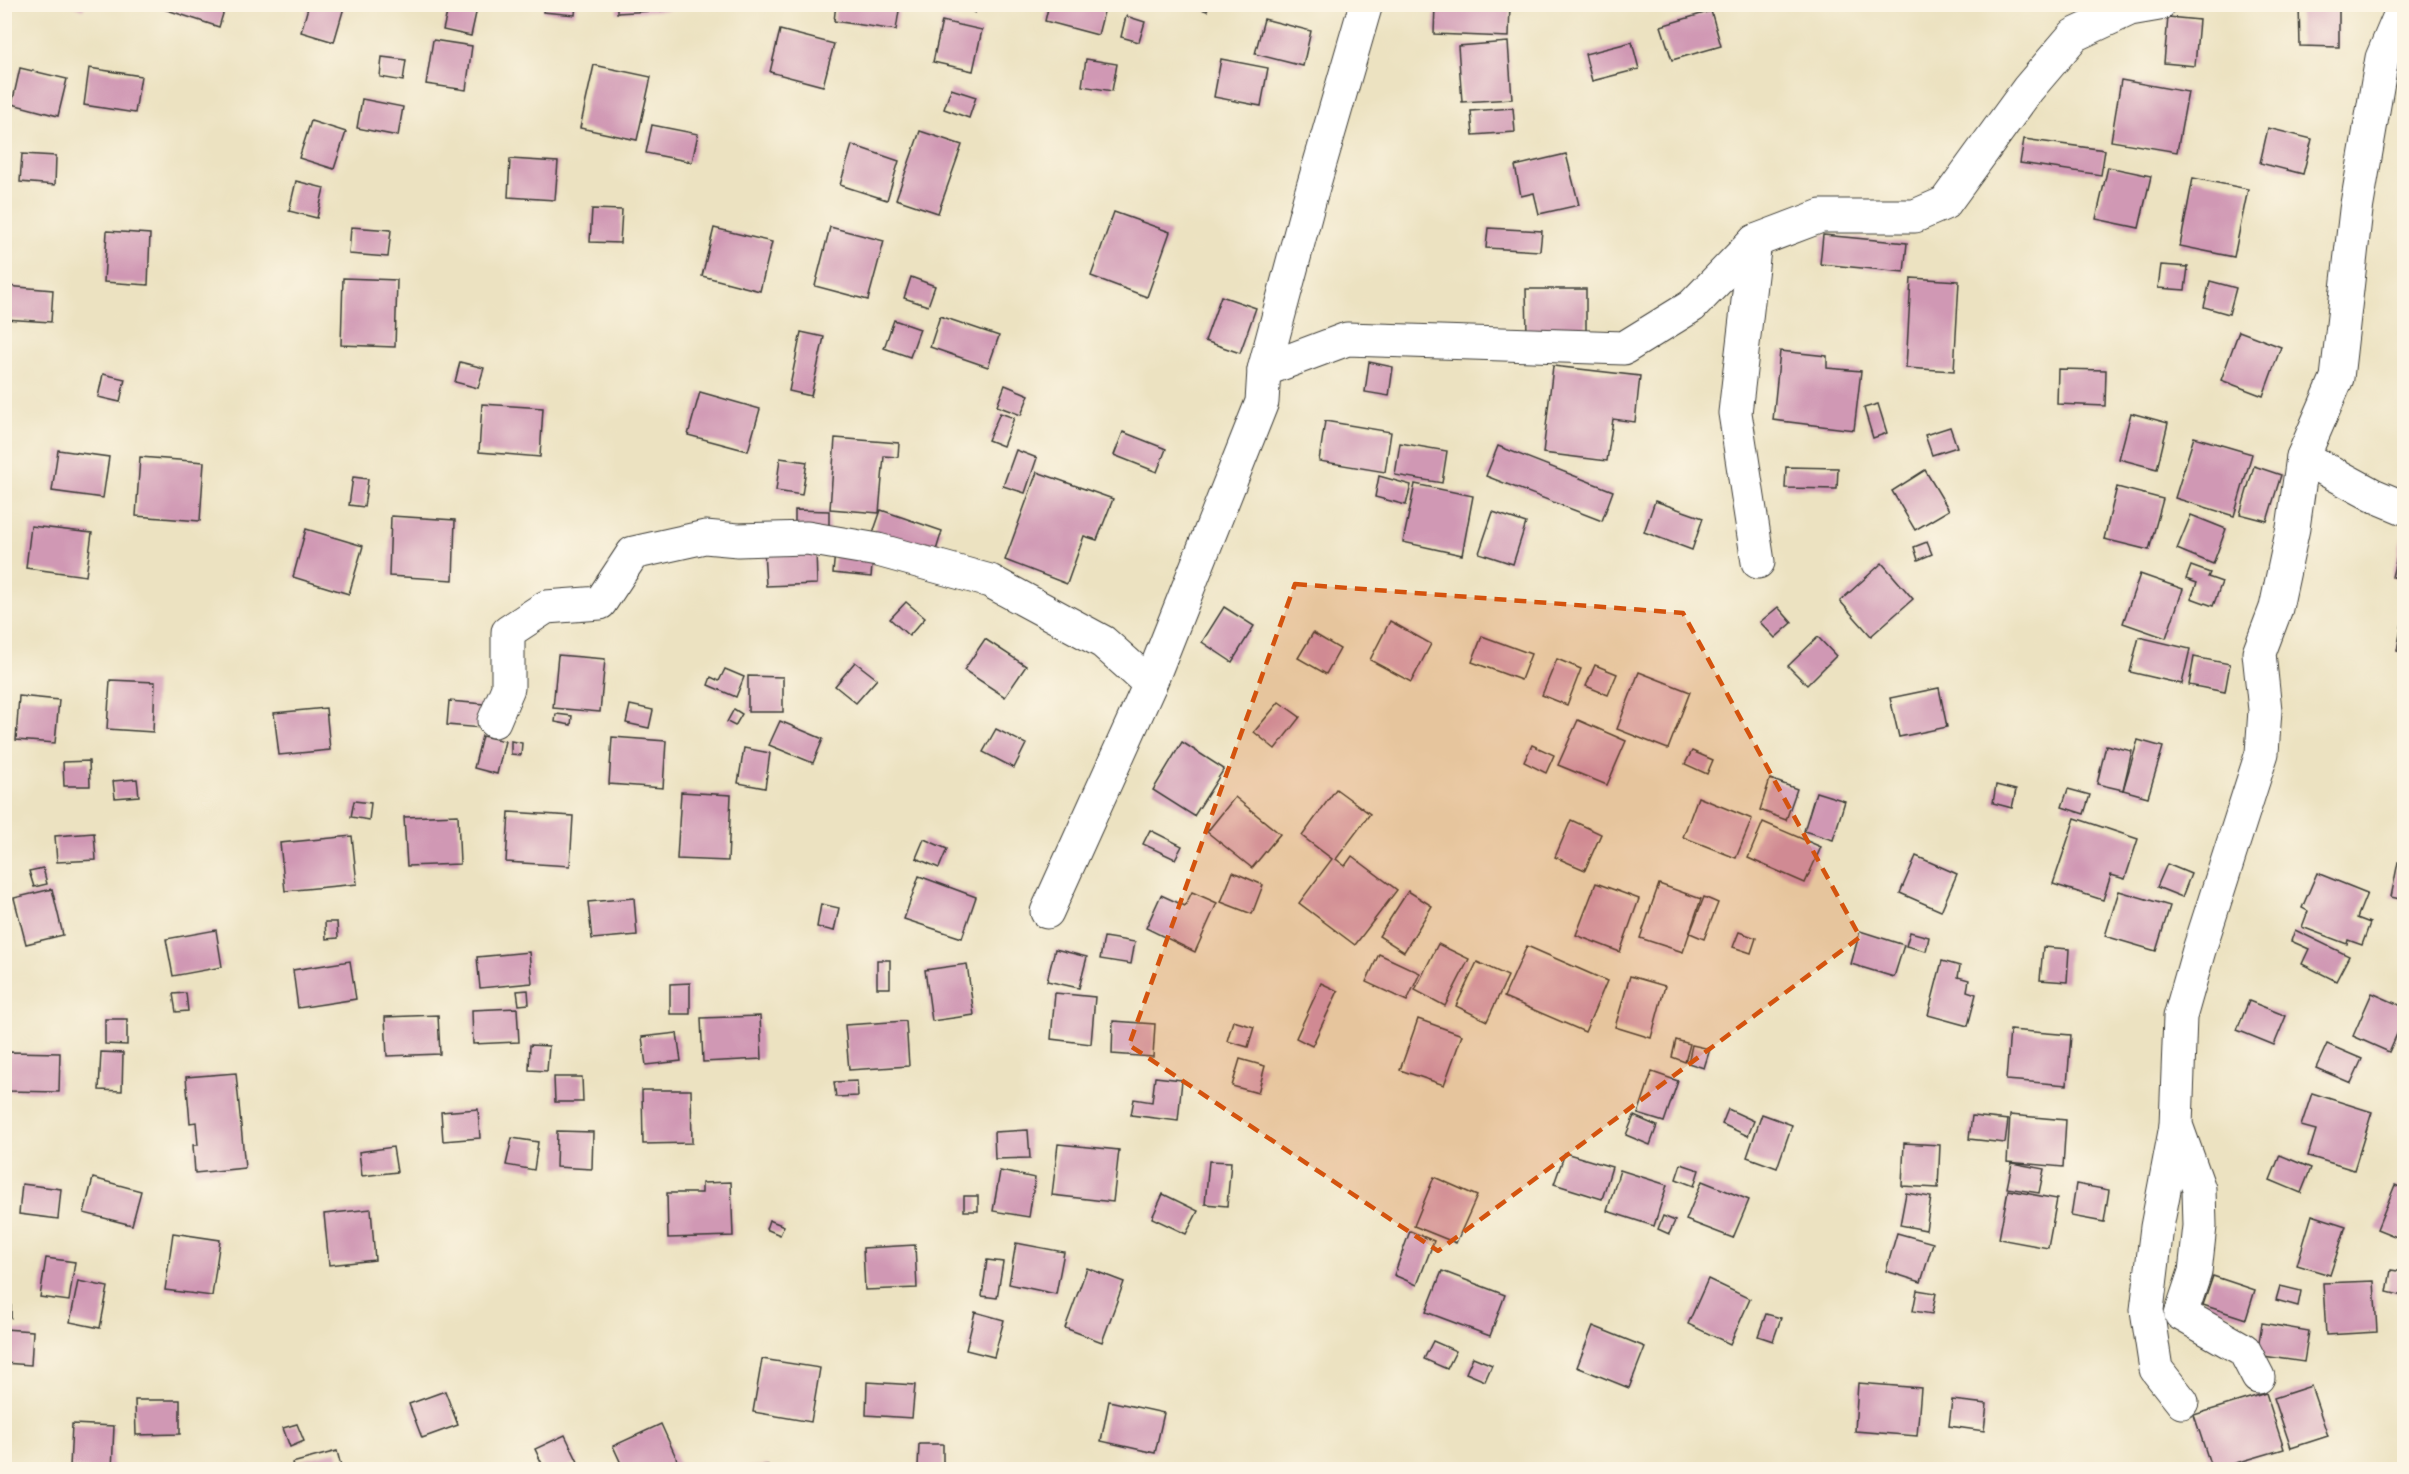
<svg xmlns="http://www.w3.org/2000/svg" width="2409" height="1474" font-family="'IM FELL French Canon',serif">
<style>
.building{fill:#d098b4}
.lines{fill:none;stroke-linecap:round;stroke-linejoin:round}
.street-casing{stroke:#3b3a35;stroke-width:35}
.street{stroke:#fff;stroke-width:33}
.marked{fill:#d4530e;fill-opacity:0.2;stroke:#d4530e;stroke-width:4.5;stroke-dasharray:12 8;stroke-linejoin:round}
</style>
<rect width="100%" height="100%" fill="#fcf5e5"/>
<filter id="ink" filterUnits="userSpaceOnUse"><feTurbulence type="fractalNoise" baseFrequency=".0167" numOctaves="2"/><feDisplacementMap in="SourceGraphic" scale="12" xChannelSelector="R" yChannelSelector="G"/><feConvolveMatrix kernelMatrix="1 2 1 2 8 2 1 2 1" color-interpolation-filters="sRGB"/></filter>
<filter id="wash" filterUnits="userSpaceOnUse"><feTurbulence type="fractalNoise" baseFrequency=".008" numOctaves="4" result="noise"/><feDisplacementMap in="SourceGraphic" scale="24" xChannelSelector="R" yChannelSelector="G"/><feGaussianBlur stdDeviation="1.35" result="paint"/><feColorMatrix in="noise" values="0 0 0 0 0 0 0 0 0 0 0 0 0 0 0 0 0 1.4 0 .05"/><feComposite in="paint" operator="in"/></filter>
<g filter="url(#wash)">
<rect width="100%" height="100%" fill="#ece2c1"/>
<g id="blocks">
<g class="building">
<polygon points="69,4 85,4 83,10"/>
<polygon points="162,4 226,4 219,27 161,8"/>
<polygon points="309,4 345,4 334,42 301,32"/>
<polygon points="449,4 478,4 471,36 443,30"/>
<polygon points="544,4 576,4 575,15 543,12"/>
<polygon points="617,4 669,4 669,10 617,13"/>
<polygon points="836,4 900,4 896,30 834,21"/>
<polygon points="963,4 979,4 975,13 963,6"/>
<polygon points="1049,4 1106,4 1098,35 1045,21"/>
<polygon points="1188,4 1210,4 1207,11"/>
<polygon points="1435,4 1510,4 1509,37 1434,34"/>
<polygon points="2299,4 2339,4 2339,47 2300,46"/>
<polygon points="1711,11 1721,46 1672,60 1661,26"/>
<polygon points="1126,16 1145,22 1139,42 1121,37"/>
<polygon points="2168,17 2199,20 2195,66 2164,63"/>
<polygon points="1264,19 1311,31 1303,66 1255,54"/>
<polygon points="942,21 982,30 973,71 933,62"/>
<polygon points="780,30 834,44 823,86 770,72"/>
<polygon points="433,40 472,46 466,90 426,84"/>
<polygon points="1508,42 1512,99 1462,102 1458,46"/>
<polygon points="1632,42 1639,69 1592,81 1585,54"/>
<polygon points="382,57 406,60 403,81 380,77"/>
<polygon points="1086,59 1117,64 1112,91 1082,86"/>
<polygon points="1221,59 1268,68 1261,106 1214,97"/>
<polygon points="594,65 651,77 637,140 580,128"/>
<polygon points="20,68 67,79 58,116 12,104"/>
<polygon points="89,68 141,76 135,113 84,105"/>
<polygon points="2121,80 2188,92 2177,152 2111,141"/>
<polygon points="951,89 976,97 969,118 944,109"/>
<polygon points="362,99 403,107 398,136 357,128"/>
<polygon points="1513,108 1515,132 1473,135 1471,111"/>
<polygon points="311,121 346,132 334,169 299,158"/>
<polygon points="652,125 698,134 692,162 646,153"/>
<polygon points="2268,128 2312,139 2303,174 2260,163"/>
<polygon points="920,131 962,145 938,213 896,199"/>
<polygon points="2024,139 2105,150 2101,175 2020,163"/>
<polygon points="852,145 899,161 887,200 840,185"/>
<polygon points="22,154 56,156 55,185 20,182"/>
<polygon points="1566,154 1579,205 1539,214 1534,193 1521,196 1515,166"/>
<polygon points="510,159 558,162 555,200 508,197"/>
<polygon points="2108,167 2151,176 2139,228 2096,219"/>
<polygon points="2193,178 2248,189 2234,257 2180,246"/>
<polygon points="296,181 324,188 317,218 289,211"/>
<polygon points="592,209 622,210 620,243 590,242"/>
<polygon points="1114,212 1170,232 1147,297 1091,276"/>
<polygon points="351,227 391,230 388,257 349,254"/>
<polygon points="830,227 884,241 868,300 815,286"/>
<polygon points="714,228 772,242 760,291 702,276"/>
<polygon points="1488,228 1542,231 1540,251 1486,248"/>
<polygon points="107,231 150,234 148,285 104,282"/>
<polygon points="1823,235 1907,243 1904,272 1820,264"/>
<polygon points="2161,265 2188,267 2185,290 2158,288"/>
<polygon points="911,277 935,286 928,306 904,298"/>
<polygon points="343,278 397,280 395,347 341,345"/>
<polygon points="1911,278 1959,281 1954,371 1906,368"/>
<polygon points="2210,281 2236,288 2229,314 2204,307"/>
<polygon points="6,286 53,290 51,322 4,319"/>
<polygon points="1526,289 1586,289 1586,335 1527,335"/>
<polygon points="1221,296 1256,308 1240,353 1205,341"/>
<polygon points="940,316 999,336 988,367 930,347"/>
<polygon points="894,320 920,329 910,357 884,348"/>
<polygon points="2239,331 2281,347 2263,396 2221,380"/>
<polygon points="801,332 824,337 811,396 789,391"/>
<polygon points="1780,351 1827,356 1827,368 1861,371 1854,430 1773,420"/>
<polygon points="460,362 484,368 478,388 455,382"/>
<polygon points="1369,362 1393,367 1389,396 1365,392"/>
<polygon points="1553,366 1640,376 1635,422 1613,419 1607,461 1543,453"/>
<polygon points="2058,369 2106,370 2105,406 2057,404"/>
<polygon points="103,374 125,379 120,402 98,397"/>
<polygon points="1005,385 1029,395 1021,415 997,406"/>
<polygon points="700,392 760,409 748,451 688,435"/>
<polygon points="482,404 543,408 540,457 479,452"/>
<polygon points="1878,404 1887,433 1873,438 1864,408"/>
<polygon points="1000,413 1014,418 1003,446 988,440"/>
<polygon points="2131,413 2168,423 2157,469 2119,459"/>
<polygon points="1325,421 1391,432 1385,472 1319,461"/>
<polygon points="1950,427 1957,447 1932,455 1925,435"/>
<polygon points="1123,432 1166,449 1157,472 1114,455"/>
<polygon points="2194,437 2252,454 2234,516 2175,498"/>
<polygon points="835,438 899,443 898,457 884,456 879,513 830,509"/>
<polygon points="1400,443 1447,451 1442,483 1395,475"/>
<polygon points="1498,446 1613,491 1602,521 1486,476"/>
<polygon points="58,450 109,457 103,498 52,491"/>
<polygon points="1016,450 1037,458 1025,493 1003,486"/>
<polygon points="140,457 204,462 200,521 136,516"/>
<polygon points="780,458 807,462 802,495 776,491"/>
<polygon points="2254,466 2281,475 2267,521 2240,514"/>
<polygon points="1786,467 1838,468 1837,489 1785,488"/>
<polygon points="1925,470 1949,510 1915,530 1892,491"/>
<polygon points="1037,472 1113,499 1097,540 1084,536 1067,584 1005,560"/>
<polygon points="1379,476 1411,485 1406,505 1375,497"/>
<polygon points="353,477 368,479 364,507 349,505"/>
<polygon points="1415,484 1473,496 1462,555 1403,542"/>
<polygon points="2117,487 2163,499 2149,550 2104,539"/>
<polygon points="1655,501 1703,518 1692,550 1644,532"/>
<polygon points="795,510 829,511 829,534 795,533"/>
<polygon points="881,510 942,531 933,560 871,539"/>
<polygon points="1493,512 1526,523 1513,564 1479,553"/>
<polygon points="2191,515 2226,529 2213,564 2177,549"/>
<polygon points="391,516 455,520 453,580 389,576"/>
<polygon points="31,526 92,533 86,576 26,568"/>
<polygon points="306,529 363,546 349,594 293,577"/>
<polygon points="2402,537 2404,538 2404,580 2392,577"/>
<polygon points="1927,542 1932,554 1918,560 1914,547"/>
<polygon points="816,548 817,584 766,586 764,550"/>
<polygon points="835,552 873,555 871,577 833,573"/>
<polygon points="1882,563 1913,599 1871,636 1840,601"/>
<polygon points="2191,566 2210,573 2208,577 2222,582 2213,606 2191,598 2197,583 2186,579"/>
<polygon points="2140,574 2183,589 2166,638 2123,623"/>
<polygon points="906,602 925,618 909,636 890,619"/>
<polygon points="1224,607 1254,626 1232,662 1202,642"/>
<polygon points="1778,607 1792,623 1775,638 1760,622"/>
<polygon points="2403,617 2404,617 2404,653 2397,651"/>
<polygon points="1390,621 1431,644 1411,682 1370,660"/>
<polygon points="1313,633 1340,649 1326,674 1298,658"/>
<polygon points="1482,636 1531,654 1521,680 1472,662"/>
<polygon points="1818,637 1836,656 1807,685 1788,666"/>
<polygon points="2139,637 2190,649 2182,684 2130,672"/>
<polygon points="985,639 1026,666 1005,697 964,670"/>
<polygon points="558,655 605,659 600,712 553,708"/>
<polygon points="2194,657 2230,664 2225,692 2189,685"/>
<polygon points="1557,659 1581,669 1567,705 1542,695"/>
<polygon points="855,662 877,679 856,703 835,686"/>
<polygon points="1595,665 1617,674 1608,695 1586,686"/>
<polygon points="725,669 744,677 736,697 708,685 711,677 719,681"/>
<polygon points="1639,672 1690,692 1668,749 1617,729"/>
<polygon points="748,676 783,677 783,712 748,712"/>
<polygon points="110,680 155,682 153,732 107,729"/>
<polygon points="1939,688 1947,727 1899,737 1890,698"/>
<polygon points="19,696 59,700 55,743 16,740"/>
<polygon points="449,701 484,704 482,728 447,725"/>
<polygon points="1279,702 1300,717 1275,749 1254,732"/>
<polygon points="630,705 653,710 649,728 626,723"/>
<polygon points="326,708 330,750 279,755 274,713"/>
<polygon points="734,709 742,714 735,726 727,722"/>
<polygon points="556,714 572,716 571,725 555,722"/>
<polygon points="1578,720 1626,741 1607,785 1558,765"/>
<polygon points="780,721 823,739 813,763 769,745"/>
<polygon points="996,729 1026,744 1014,768 983,752"/>
<polygon points="482,736 505,741 497,774 474,768"/>
<polygon points="612,737 666,741 663,788 609,784"/>
<polygon points="2138,740 2163,747 2148,797 2123,790"/>
<polygon points="511,741 522,743 521,755 511,754"/>
<polygon points="1182,742 1224,769 1194,816 1153,790"/>
<polygon points="1532,745 1554,755 1546,773 1524,762"/>
<polygon points="2106,745 2132,751 2123,790 2097,784"/>
<polygon points="744,748 770,753 765,788 738,783"/>
<polygon points="1692,751 1713,760 1707,774 1685,764"/>
<polygon points="89,761 90,786 64,786 63,762"/>
<polygon points="137,779 139,796 115,798 113,781"/>
<polygon points="1770,779 1797,789 1786,820 1760,810"/>
<polygon points="1996,785 2016,790 2012,808 1993,803"/>
<polygon points="1336,789 1370,814 1336,859 1345,866 1352,856 1397,890 1355,945 1299,903 1332,859 1302,836"/>
<polygon points="2068,789 2090,795 2084,814 2062,807"/>
<polygon points="681,792 731,795 728,861 677,859"/>
<polygon points="1816,792 1845,801 1833,840 1804,831"/>
<polygon points="1235,797 1280,834 1252,868 1207,832"/>
<polygon points="1698,797 1752,819 1736,858 1683,837"/>
<polygon points="354,801 371,803 369,820 351,817"/>
<polygon points="509,812 573,816 570,866 506,862"/>
<polygon points="458,815 460,864 407,866 404,817"/>
<polygon points="2075,818 2138,839 2125,879 2111,875 2103,900 2053,884"/>
<polygon points="1571,820 1601,834 1585,870 1555,857"/>
<polygon points="1763,822 1821,847 1805,883 1748,858"/>
<polygon points="1150,830 1182,846 1175,859 1143,844"/>
<polygon points="94,833 96,860 57,862 55,836"/>
<polygon points="352,836 357,884 285,891 280,843"/>
<polygon points="924,839 947,849 939,868 916,858"/>
<polygon points="1916,856 1957,874 1941,911 1900,893"/>
<polygon points="2398,862 2404,864 2404,900 2391,897"/>
<polygon points="2167,864 2191,874 2182,897 2157,887"/>
<polygon points="43,868 47,884 34,887 29,871"/>
<polygon points="1233,872 1263,885 1252,914 1221,902"/>
<polygon points="2317,873 2367,893 2357,918 2370,923 2362,945 2348,940 2347,944 2302,927 2308,911 2302,908"/>
<polygon points="919,876 976,897 962,938 904,919"/>
<polygon points="1596,883 1639,899 1620,952 1576,935"/>
<polygon points="1659,884 1701,899 1683,952 1640,938"/>
<polygon points="52,889 63,935 26,944 14,898"/>
<polygon points="1408,891 1432,906 1404,952 1379,936"/>
<polygon points="2119,891 2170,906 2156,951 2105,936"/>
<polygon points="1192,892 1217,903 1195,952 1146,928 1161,895 1185,906"/>
<polygon points="1704,897 1718,903 1704,939 1690,933"/>
<polygon points="634,898 637,935 592,939 588,902"/>
<polygon points="821,904 839,908 834,931 817,927"/>
<polygon points="325,922 337,922 338,938 326,939"/>
<polygon points="216,930 222,967 173,976 166,939"/>
<polygon points="2295,930 2349,956 2336,981 2302,964 2309,949 2291,941"/>
<polygon points="1860,931 1904,945 1894,977 1851,964"/>
<polygon points="1739,932 1756,938 1751,953 1733,947"/>
<polygon points="1910,932 1929,937 1926,951 1906,946"/>
<polygon points="1104,937 1135,942 1131,964 1100,959"/>
<polygon points="1438,944 1469,959 1445,1006 1415,990"/>
<polygon points="1527,946 1607,981 1585,1032 1504,997"/>
<polygon points="2043,947 2069,949 2067,982 2040,980"/>
<polygon points="1055,949 1087,957 1079,988 1047,981"/>
<polygon points="529,952 532,983 480,988 477,957"/>
<polygon points="1379,954 1420,973 1407,1001 1366,982"/>
<rect x="877" y="960" width="13" height="28"/>
<polygon points="350,961 356,999 298,1008 293,970"/>
<polygon points="1942,961 1960,966 1958,977 1969,980 1967,991 1976,994 1968,1026 1928,1015"/>
<polygon points="1477,962 1508,976 1487,1021 1456,1006"/>
<polygon points="967,964 974,1015 932,1021 925,970"/>
<polygon points="1630,976 1665,986 1651,1038 1615,1027"/>
<polygon points="690,983 690,1014 670,1014 670,984"/>
<polygon points="1321,983 1338,991 1312,1046 1296,1038"/>
<polygon points="528,990 529,1004 519,1005 517,991"/>
<polygon points="186,993 188,1011 176,1012 173,994"/>
<polygon points="1055,993 1095,997 1091,1044 1051,1039"/>
<polygon points="2372,993 2404,1007 2404,1018 2389,1052 2353,1036"/>
<polygon points="2249,1001 2286,1016 2274,1045 2237,1030"/>
<polygon points="517,1008 519,1042 473,1044 472,1010"/>
<polygon points="438,1015 440,1054 387,1056 385,1017"/>
<polygon points="760,1016 762,1059 703,1062 701,1018"/>
<polygon points="105,1019 127,1019 127,1045 105,1044"/>
<polygon points="1418,1019 1462,1035 1444,1085 1400,1070"/>
<polygon points="906,1021 909,1066 849,1070 845,1025"/>
<polygon points="1113,1021 1155,1024 1153,1057 1112,1054"/>
<polygon points="1233,1021 1254,1027 1248,1047 1227,1041"/>
<polygon points="2010,1030 2071,1035 2067,1085 2006,1080"/>
<polygon points="677,1033 681,1061 646,1065 642,1037"/>
<polygon points="1676,1040 1690,1044 1685,1062 1672,1057"/>
<polygon points="2327,1044 2362,1059 2351,1083 2316,1068"/>
<polygon points="530,1045 549,1046 547,1071 529,1070"/>
<polygon points="1692,1045 1710,1049 1704,1068 1688,1063"/>
<polygon points="9,1052 60,1053 59,1092 8,1091"/>
<polygon points="101,1052 123,1053 122,1091 99,1090"/>
<polygon points="1240,1059 1265,1066 1258,1093 1232,1086"/>
<polygon points="1652,1072 1678,1081 1664,1122 1638,1114"/>
<polygon points="236,1073 245,1168 195,1173 193,1145 198,1145 196,1122 190,1123 186,1077"/>
<polygon points="554,1077 582,1077 583,1102 555,1102"/>
<polygon points="1155,1077 1182,1080 1178,1121 1131,1115 1134,1099 1152,1102"/>
<polygon points="857,1081 858,1096 836,1097 834,1082"/>
<polygon points="642,1090 691,1090 692,1143 643,1144"/>
<polygon points="2312,1093 2372,1112 2354,1170 2308,1156 2316,1130 2301,1126"/>
<polygon points="478,1109 480,1138 443,1141 441,1112"/>
<polygon points="1728,1109 1754,1121 1748,1136 1722,1124"/>
<polygon points="1762,1114 1792,1125 1777,1168 1747,1157"/>
<polygon points="2010,1115 2066,1120 2063,1167 2007,1162"/>
<polygon points="1634,1116 1657,1126 1650,1145 1626,1135"/>
<polygon points="1972,1116 2008,1120 2005,1143 1969,1139"/>
<polygon points="1028,1130 1030,1158 995,1159 994,1132"/>
<polygon points="557,1131 593,1132 592,1169 556,1167"/>
<polygon points="512,1138 538,1142 534,1170 506,1165"/>
<polygon points="1904,1143 1940,1145 1938,1188 1902,1186"/>
<polygon points="1058,1144 1119,1150 1113,1202 1052,1195"/>
<polygon points="393,1147 397,1172 362,1176 359,1152"/>
<polygon points="1565,1153 1612,1167 1602,1199 1554,1184"/>
<polygon points="2280,1155 2311,1168 2301,1193 2270,1180"/>
<polygon points="1209,1161 1231,1162 1227,1206 1205,1204"/>
<polygon points="2012,1163 2044,1169 2039,1193 2007,1188"/>
<polygon points="1681,1164 1699,1170 1694,1186 1676,1179"/>
<polygon points="1620,1170 1667,1185 1654,1226 1607,1211"/>
<polygon points="1000,1171 1035,1178 1029,1217 993,1211"/>
<polygon points="1434,1177 1477,1196 1456,1243 1414,1226"/>
<polygon points="93,1178 141,1191 132,1225 84,1213"/>
<polygon points="1702,1181 1749,1200 1733,1238 1686,1220"/>
<polygon points="731,1182 733,1236 668,1238 667,1193 702,1193 702,1183"/>
<polygon points="22,1184 61,1189 58,1219 19,1214"/>
<polygon points="2076,1184 2109,1190 2104,1222 2071,1216"/>
<polygon points="2395,1185 2404,1189 2404,1240 2377,1229"/>
<polygon points="2008,1190 2057,1199 2048,1248 1999,1239"/>
<polygon points="1906,1193 1931,1197 1926,1230 1900,1225"/>
<polygon points="1163,1194 1198,1211 1186,1234 1152,1218"/>
<rect x="964" y="1196" width="14" height="15"/>
<polygon points="371,1209 375,1260 329,1265 324,1214"/>
<polygon points="2312,1215 2346,1226 2330,1275 2297,1265"/>
<polygon points="1663,1216 1675,1221 1669,1234 1658,1229"/>
<polygon points="769,1220 784,1226 780,1235 766,1229"/>
<polygon points="1410,1231 1434,1241 1417,1285 1394,1275"/>
<polygon points="173,1233 220,1240 212,1296 165,1290"/>
<polygon points="1897,1233 1933,1243 1921,1282 1886,1271"/>
<polygon points="1016,1243 1064,1252 1056,1294 1009,1284"/>
<polygon points="915,1245 917,1288 865,1290 863,1248"/>
<polygon points="46,1258 75,1262 69,1301 40,1297"/>
<polygon points="987,1260 1003,1262 997,1298 982,1296"/>
<polygon points="1087,1268 1124,1282 1102,1342 1065,1328"/>
<polygon points="2391,1270 2404,1272 2404,1296 2387,1292"/>
<polygon points="1442,1271 1505,1295 1490,1336 1426,1312"/>
<polygon points="2213,1276 2255,1290 2246,1319 2203,1305"/>
<polygon points="1708,1279 1750,1299 1730,1344 1688,1324"/>
<polygon points="78,1281 108,1287 100,1328 70,1322"/>
<polygon points="2374,1281 2377,1332 2326,1335 2323,1283"/>
<polygon points="2280,1286 2301,1291 2298,1306 2276,1300"/>
<polygon points="1917,1290 1936,1293 1932,1314 1913,1311"/>
<polygon points="4,1291 11,1291 11,1318 4,1317"/>
<polygon points="975,1312 1004,1320 994,1357 966,1350"/>
<polygon points="1766,1314 1781,1318 1773,1341 1758,1336"/>
<polygon points="2262,1323 2309,1331 2304,1362 2257,1355"/>
<polygon points="1593,1326 1645,1347 1629,1388 1577,1367"/>
<polygon points="4,1329 33,1331 31,1365 4,1363"/>
<polygon points="1433,1341 1456,1351 1447,1369 1424,1359"/>
<polygon points="1473,1357 1492,1365 1485,1381 1466,1373"/>
<polygon points="762,1359 820,1368 811,1422 753,1412"/>
<polygon points="867,1382 915,1385 912,1418 866,1415"/>
<polygon points="1858,1383 1921,1388 1917,1436 1855,1431"/>
<polygon points="2311,1386 2328,1436 2291,1448 2274,1398"/>
<polygon points="445,1391 458,1425 422,1438 409,1404"/>
<polygon points="2266,1393 2284,1449 2212,1470 2194,1415"/>
<polygon points="135,1400 180,1400 180,1434 136,1435"/>
<polygon points="1952,1400 1987,1404 1984,1431 1949,1426"/>
<polygon points="1109,1401 1164,1413 1155,1453 1101,1441"/>
<polygon points="72,1424 114,1426 112,1470 70,1468"/>
<polygon points="297,1424 304,1441 290,1447 283,1428"/>
<polygon points="661,1424 680,1466 671,1470 624,1470 613,1446"/>
<polygon points="565,1435 578,1462 561,1470 545,1470 535,1449"/>
<polygon points="919,1444 943,1444 943,1468 918,1467"/>
<polygon points="337,1451 342,1470 294,1470 292,1463"/>
<polygon points="768,1465 768,1470 743,1470 743,1468"/>
</g>
</g>
</g>
<g filter="url(#ink)">
<use href="#blocks" fill-opacity="0" stroke="#3b3a35" stroke-width="1.5"/>
<g class="lines">
<g class="street-casing">
<g id="street">
<polyline points="1755,241 1735,413 1758,562"/>
<polyline points="1264,370 1347,339 1624,348 1692,306 1755,241 1821,216 1915,216 1945,203 2028,89 2074,35 2130,9 2159,4"/>
<polyline points="2303,457 2373,495 2404,508"/>
<polyline points="494,721 508,688 508,632 546,607 600,603 633,553 705,537 738,540 807,538 878,550 990,581 1103,642 1150,684"/>
<polyline points="1047,912 1150,684 1262,402 1264,370 1311,194 1366,4"/>
<polyline points="2176,1126 2157,1227 2147,1310 2156,1369 2182,1402"/>
<polyline points="2258,1377 2244,1350 2181,1314 2195,1272 2200,1226 2199,1189 2176,1125 2180,1017 2199,950 2262,753 2265,710 2259,653 2276,608 2293,528 2303,457 2337,378 2356,210 2382,58 2404,6"/>
</g>
</g>
<use href="#street" class="street"/>
</g>
</g>
<path class="marked" d="M1295,584L1683,613L1860,937L1438,1251L1129,1045Z"/>
<rect width="2409" height="1474" fill="none" stroke="#fcf5e5" stroke-width="24"/>
</svg>
